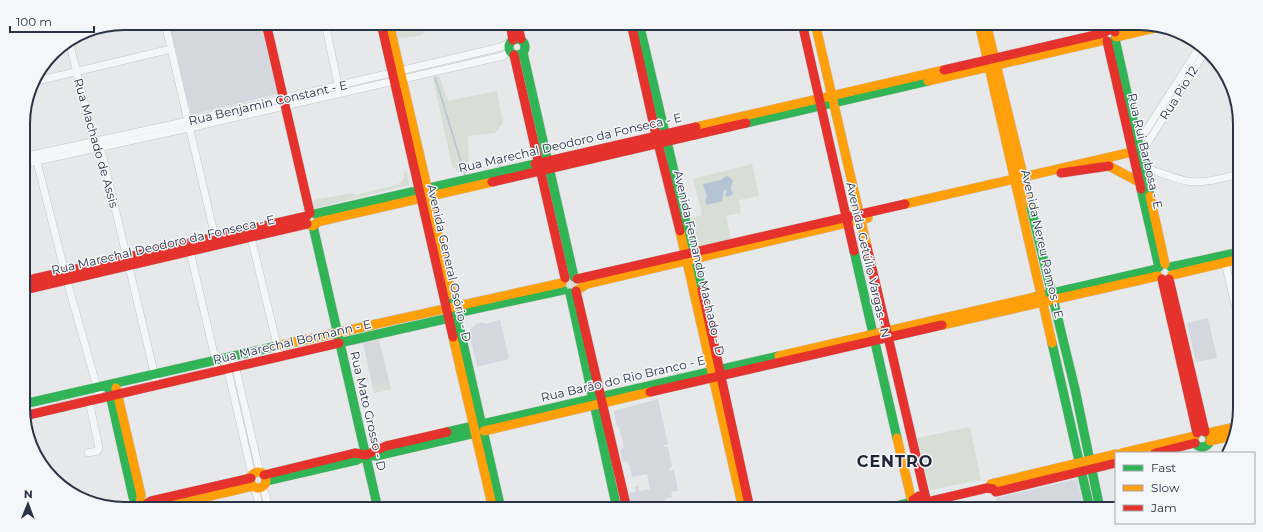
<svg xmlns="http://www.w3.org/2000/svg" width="1263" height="532" font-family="Montserrat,sans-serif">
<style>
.built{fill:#d4d7dd}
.green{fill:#d6ded6}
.water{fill:#b4c4d5}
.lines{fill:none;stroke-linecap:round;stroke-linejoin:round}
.stream{stroke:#b4c4d5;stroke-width:1.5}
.street-casing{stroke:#c4c6c8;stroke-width:8}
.fast-casing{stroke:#c4c6c8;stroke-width:10}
.slow-casing{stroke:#c4c6c8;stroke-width:10}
.jam-casing{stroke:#c4c6c8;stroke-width:10}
.street{stroke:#f5f6f7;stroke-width:7}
.fast{stroke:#30b455;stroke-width:9}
.slow{stroke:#ff9f0a;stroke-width:9}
.jam{stroke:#e5322d;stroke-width:9}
.labels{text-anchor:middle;stroke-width:3;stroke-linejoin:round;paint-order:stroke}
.street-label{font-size:12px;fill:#2b3445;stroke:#f4f6f9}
.district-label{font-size:16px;font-weight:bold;letter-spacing:1px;fill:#1d2536;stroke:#f4f6f9}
.rim{fill:none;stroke:#2b3445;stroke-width:2}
</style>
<rect width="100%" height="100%" fill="#e6e8ea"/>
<g class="built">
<polygon points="169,23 261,23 277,94 191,115"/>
<polygon points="1208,318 1217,358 1196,362 1187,323"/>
<polygon points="500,320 509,359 477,367 469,331 476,324 483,322 484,324"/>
<polygon points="379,340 391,389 374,393 363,343"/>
<polygon points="658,399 668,444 664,445 665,447 668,447 672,467 669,468 669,471 674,470 678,491 671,492 672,497 665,499 668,509 636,509 635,506 632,506 629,493 636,492 635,487 638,486 639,491 650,489 647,474 632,477 630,465 628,465 627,461 623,462 620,449 624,448 619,427 617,427 614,411"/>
<polygon points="1077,479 1084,509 998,509 996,498"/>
</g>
<g class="green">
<polygon points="404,23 421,23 425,32 420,36 398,38 397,30"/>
<polygon points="439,76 448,101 497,91 503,123 495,133 468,136 469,171 459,172 452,166 433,78"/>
<polygon points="752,164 759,196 739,200 741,213 726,216 731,240 697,247 691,218 702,215 693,179"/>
<polygon points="404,171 407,171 410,185 315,208 313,201 318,199 353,193 354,195 397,185 404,179"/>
<circle cx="571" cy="285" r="5.5"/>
<polygon points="389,381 391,389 374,393 372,385"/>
<polygon points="88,395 92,395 43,407 42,406"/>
<polygon points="970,427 981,480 930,490 917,438"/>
</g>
<polygon class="water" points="726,176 730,177 733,181 731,189 733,194 728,197 725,195 727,191 724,190 722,201 707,205 705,201 707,197 703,184 721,180"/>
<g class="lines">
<g class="stream">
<polyline points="469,23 481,28"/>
<polyline points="335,28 369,29"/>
<polyline points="403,29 419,23"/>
<polyline points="435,77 465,175"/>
</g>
<g class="street-casing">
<g id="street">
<polyline points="165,23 216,241"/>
<polyline points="325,23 339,89"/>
<polyline points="69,41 92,134 94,141 102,153 157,385"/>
<polyline points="33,82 171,49"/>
<polyline points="1135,130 1143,133 1146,131 1199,48"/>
<polyline points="1140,155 1205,52"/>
<polyline points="23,157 188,121 501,47 510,42"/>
<polyline points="36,158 67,281 100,398"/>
<polyline points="23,164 189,128 503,56 510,51"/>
<path d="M1143,167C1157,171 1172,178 1186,181C1204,184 1222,178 1239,174"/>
<polyline points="250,233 280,357"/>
<polyline points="189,247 218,371"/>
<polyline points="1224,258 1240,326"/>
<polyline points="233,356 260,473"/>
<polyline points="225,358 252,475"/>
<polyline points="88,453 97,451 99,448 89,401"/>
<polyline points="263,486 269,509"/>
<polyline points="255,488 260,509"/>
</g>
</g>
<g class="fast-casing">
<g id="fast">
<polyline points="639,23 702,290"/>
<circle cx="517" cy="47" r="8"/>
<polyline points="1115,39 1150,196"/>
<polyline points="523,53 574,277"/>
<polyline points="746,123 928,81"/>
<polyline points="1141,189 1159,267"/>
<polyline points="1030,204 1075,389 1100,509"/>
<polyline points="315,214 535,164"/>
<polyline points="313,226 378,509"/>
<polyline points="854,251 897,438"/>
<polyline points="1171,267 1240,252"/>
<polyline points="570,293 617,509"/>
<polyline points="452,295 501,509"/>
<polyline points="1035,297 1157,269"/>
<polyline points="339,343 449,318 456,313 563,290"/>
<polyline points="1052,343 1090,509"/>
<polyline points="109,390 133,497 140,509"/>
<polyline points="24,404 277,346"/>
<circle cx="1202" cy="439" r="8"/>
<polyline points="447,432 779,356"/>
<polyline points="266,481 357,460 366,455 376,456 484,431"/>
<polyline points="883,509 912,502"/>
</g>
</g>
<g class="slow-casing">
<g id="slow">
<polyline points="389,23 452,295"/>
<polyline points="815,23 867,247"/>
<polyline points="979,23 1052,343"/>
<polyline points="986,23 1030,204"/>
<polyline points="1116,37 1159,27"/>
<polyline points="928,81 1105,40"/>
<polyline points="696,127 944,70"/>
<polyline points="1108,161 1109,166 1139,182"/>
<polyline points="1150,196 1165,264"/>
<polyline points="905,204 1132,152"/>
<polyline points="307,224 313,226 318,222 322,221 492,182"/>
<polyline points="680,231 743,509"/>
<polyline points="1172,275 1240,259"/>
<polyline points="579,289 587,284 868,218"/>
<polyline points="942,325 1158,276"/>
<polyline points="453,337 493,509"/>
<polyline points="277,346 562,283"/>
<polyline points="779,356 1035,297"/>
<polyline points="116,388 141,495 140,509"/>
<polyline points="484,431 650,392"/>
<polyline points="1208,433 1236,427"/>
<polyline points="897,438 912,502"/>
<polyline points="1210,441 1235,435"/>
<polyline points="1122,453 1195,436"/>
<circle cx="258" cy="480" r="8"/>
<polyline points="993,489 991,484 1116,454"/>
<polyline points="155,509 253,486"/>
</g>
</g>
<g class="jam-casing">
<g id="jam">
<polyline points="266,23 310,213"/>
<polyline points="381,23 453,337"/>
<polyline points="510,23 513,40"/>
<polyline points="517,23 521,39"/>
<polyline points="631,23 656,135 680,231"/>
<polyline points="802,23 854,251"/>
<polyline points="1107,41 1141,189"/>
<polyline points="514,55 565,278"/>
<polyline points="944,70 1104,33 1108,30 1113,30 1115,32"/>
<polyline points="535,164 696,127"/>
<polyline points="1061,173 1109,166"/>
<polyline points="492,182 746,123"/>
<polyline points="867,247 926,499"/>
<polyline points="577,279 905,204"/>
<polyline points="1162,279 1197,433"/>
<polyline points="1169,279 1205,432"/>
<polyline points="24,281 307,216"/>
<polyline points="24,290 307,224"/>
<polyline points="702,290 750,509"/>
<polyline points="576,291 627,509"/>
<polyline points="650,392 942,325"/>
<polyline points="24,416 339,343"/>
<polyline points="1155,453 1195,443"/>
<polyline points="264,475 355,453 366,455 386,446 447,432"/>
<polyline points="927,502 987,488 993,489 996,492 1116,463"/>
<polyline points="119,508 127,506 140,508 151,501 251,478"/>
<path d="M913,509V500L919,496C926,498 928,503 925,509"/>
</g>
</g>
<use href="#street" class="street"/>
<use href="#fast" class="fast"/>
<use href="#slow" class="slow"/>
<use href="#jam" class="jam"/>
</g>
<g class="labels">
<g class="street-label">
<text transform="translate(1179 93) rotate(-58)" y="4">Rua Pio 12</text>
<text transform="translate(268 103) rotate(-13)" y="4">Rua Benjamin Constant - E</text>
<text transform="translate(96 143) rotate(74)" y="4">Rua Machado de Assis</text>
<text transform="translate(570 143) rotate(-13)" y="4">Rua Marechal Deodoro da Fonseca - E</text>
<text transform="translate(1145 151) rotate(77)" y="4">Rua Rui Barbosa - E</text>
<text transform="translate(1042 244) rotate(77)" y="4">Avenida Nereu Ramos - E</text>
<text transform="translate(163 245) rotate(-13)" y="4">Rua Marechal Deodoro da Fonseca - E</text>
<text transform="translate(868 260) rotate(77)" y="4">Avenida Getúlio Vargas - N</text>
<text transform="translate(449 263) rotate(77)" y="4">Avenida General Osório - D</text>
<text transform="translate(699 263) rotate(77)" y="4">Avenida Fernando Machado - D</text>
<text transform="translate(292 342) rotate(-13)" y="4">Rua Marechal Bormann - E</text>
<text transform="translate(623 379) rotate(-13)" y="4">Rua Barão do Rio Branco - E</text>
<text transform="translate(368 411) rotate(77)" y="4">Rua Mato Grosso - D</text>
</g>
<g class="district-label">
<text x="895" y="467">CENTRO</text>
</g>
</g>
<path d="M0 0H1263V532H0ZM124 30H1139A94 94 0 0 1 1233 124V408A94 94 0 0 1 1139 502H124A94 94 0 0 1 30 408V124A94 94 0 0 1 124 30Z" fill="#f4f6f9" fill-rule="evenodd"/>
<path class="rim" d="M124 30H1139A94 94 0 0 1 1233 124V408A94 94 0 0 1 1139 502H124A94 94 0 0 1 30 408V124A94 94 0 0 1 124 30Z"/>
<rect x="1115" y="452" width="140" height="72" fill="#f4f6f9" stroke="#a4a8b1"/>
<rect x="1123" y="465" width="20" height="6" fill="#30b455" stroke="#a4a8b1"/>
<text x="1151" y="472" font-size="12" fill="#2b3445">Fast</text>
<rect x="1123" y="485" width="20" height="6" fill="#ff9f0a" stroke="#a4a8b1"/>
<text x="1151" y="492" font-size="12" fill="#2b3445">Slow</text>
<rect x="1123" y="505" width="20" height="6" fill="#e5322d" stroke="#a4a8b1"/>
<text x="1151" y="512" font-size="12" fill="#2b3445">Jam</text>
<g transform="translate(28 504) rotate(1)" stroke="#f4f6f9" stroke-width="3" paint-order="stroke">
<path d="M0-3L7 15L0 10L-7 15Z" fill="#2b3445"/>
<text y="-6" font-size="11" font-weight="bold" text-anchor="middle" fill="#2b3445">N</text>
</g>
<path d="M10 26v6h84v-6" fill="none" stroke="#2b3445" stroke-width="2"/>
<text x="16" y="26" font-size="12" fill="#2b3445" stroke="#f4f6f9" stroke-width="3" paint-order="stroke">100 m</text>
</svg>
